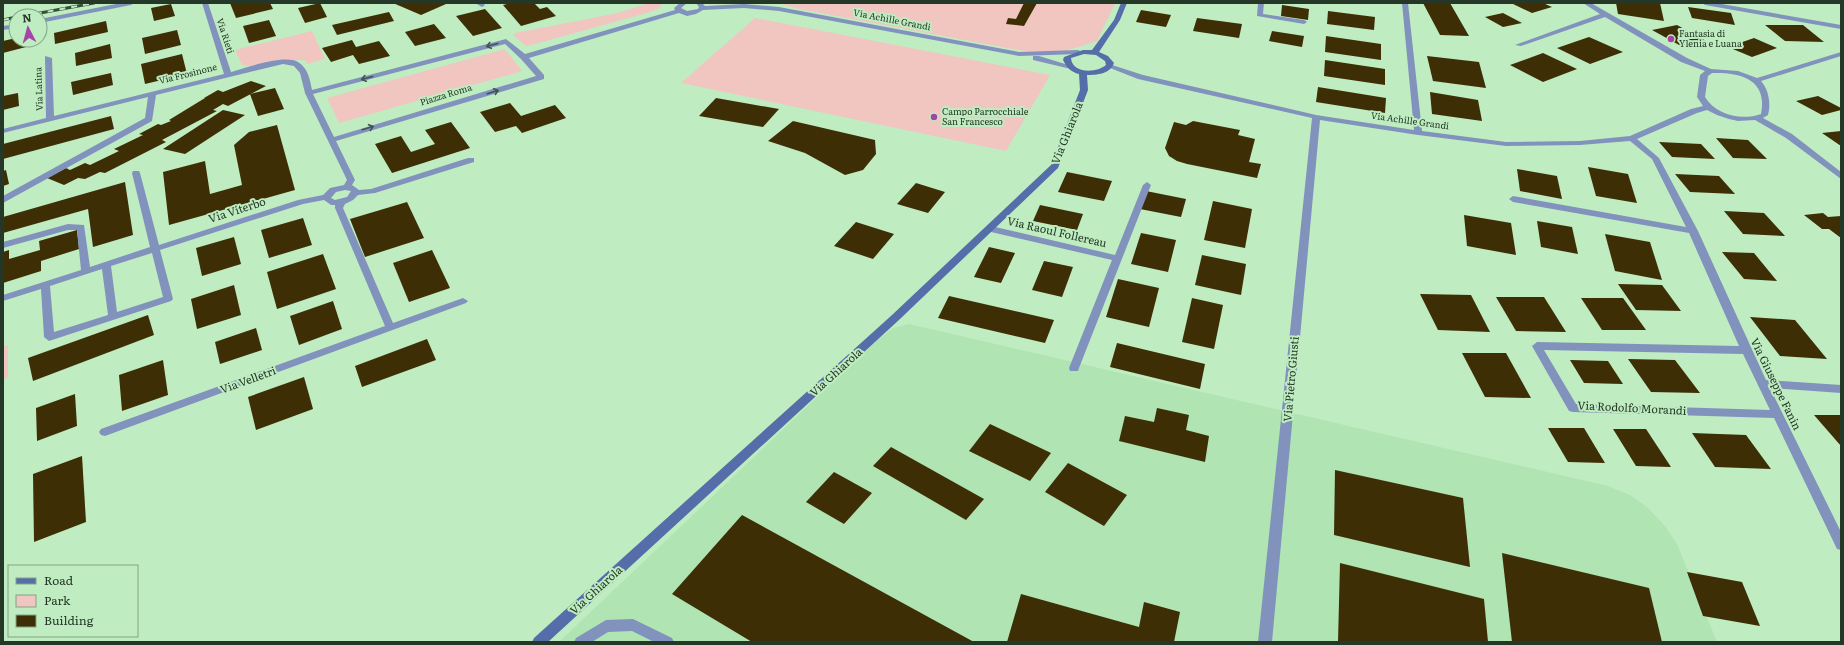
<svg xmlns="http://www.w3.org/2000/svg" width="1844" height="645" font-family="Literata,serif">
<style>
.built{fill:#b0e4b3}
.green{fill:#f1c5c0}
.building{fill:#3d2e06}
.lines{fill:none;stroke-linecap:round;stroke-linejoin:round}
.lane{fill:#8193bd;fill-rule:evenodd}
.street{fill:#8193bd;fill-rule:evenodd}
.secondary{fill:#556da9;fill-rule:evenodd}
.rail-casing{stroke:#384e39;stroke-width:3}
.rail{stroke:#bfedc1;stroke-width:2;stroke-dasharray:6;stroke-linecap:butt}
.oneway{stroke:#415353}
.poi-dot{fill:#a543a9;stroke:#bfedc1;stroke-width:1.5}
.labels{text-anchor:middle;stroke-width:4;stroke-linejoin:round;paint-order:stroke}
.far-street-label{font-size:9px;fill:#253726;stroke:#bfedc1}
.far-poi-label{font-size:9px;fill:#253726;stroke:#bfedc1;text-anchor:start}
.street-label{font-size:11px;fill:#253726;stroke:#bfedc1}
</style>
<rect width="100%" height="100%" fill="#bfedc1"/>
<polygon class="built" points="909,324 1608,486 1630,495 1647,507 1665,526 1677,544 1717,642 559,642 875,342 893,328"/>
<g class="green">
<path d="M648,3H662C661,9 655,10 650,12L535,44L526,46L513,35L515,33L618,13Z"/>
<polygon points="778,3 1115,3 1097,41 1062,52 1040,54 799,9"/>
<polygon points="755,18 1050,75 1006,151 681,83"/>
<path d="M312,31L325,59L307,64L305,60C283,59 262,69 242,65L235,50Z"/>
<polygon points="505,49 522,71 339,123 327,98"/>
<polygon points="8,345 8,377 3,381 3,347"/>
</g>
<g class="building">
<polygon points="230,3 270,3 273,9 236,18"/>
<polygon points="320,3 327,17 305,23 298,8"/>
<polygon points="393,3 444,3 446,4 421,15"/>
<polygon points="511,3 534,3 540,9 547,7 556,16 521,26 503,5"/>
<polygon points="1024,3 1037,3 1024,26 1006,24 1008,18 1016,19"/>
<polygon points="1423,3 1450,3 1469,36 1440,35"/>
<polygon points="1516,3 1543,3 1552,7 1532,13 1513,4"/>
<polygon points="1616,3 1660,3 1664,21 1618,14"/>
<polygon points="171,4 175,16 154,21 151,8"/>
<polygon points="1282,5 1309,9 1308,20 1281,16"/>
<polygon points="1688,7 1731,13 1735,25 1692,18"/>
<polygon points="485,9 502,28 473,36 456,16"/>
<polygon points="1141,10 1171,15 1166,27 1136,22"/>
<polygon points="1328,11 1375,17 1374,30 1327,24"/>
<polygon points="389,12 394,21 337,35 332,25"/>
<polygon points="1503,13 1522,23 1503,27 1485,17"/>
<polygon points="1197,18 1242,24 1239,38 1193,31"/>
<polygon points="269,20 276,36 249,43 243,26"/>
<polygon points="106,21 108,32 55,44 54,33"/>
<polygon points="434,24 446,38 415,46 405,32"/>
<polygon points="1677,25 1706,41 1681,46 1652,30"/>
<polygon points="1765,25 1803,25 1824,42 1785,41"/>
<polygon points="177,30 181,45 145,54 142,38"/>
<polygon points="1272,31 1304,36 1302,47 1269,41"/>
<polygon points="1326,36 1381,44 1381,60 1325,52"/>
<polygon points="1589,37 1623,52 1590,64 1557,48"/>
<polygon points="16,38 16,40 26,40 26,47 3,53 3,41"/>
<polygon points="1754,38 1777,48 1752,57 1728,47"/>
<polygon points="352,40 356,47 379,41 390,56 359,64 353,55 331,62 322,48"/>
<polygon points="110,44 112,58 76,66 75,53"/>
<polygon points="1543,53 1577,69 1543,82 1510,65"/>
<polygon points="182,54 187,74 145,84 141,64"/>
<polygon points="1427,56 1479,62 1486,88 1433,81"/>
<polygon points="1325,60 1385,69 1385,85 1324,76"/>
<polygon points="111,73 113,85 73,95 71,82"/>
<polygon points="251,81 266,86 228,106 223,104 213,110 217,111 162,140 166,142 105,173 100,172 85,179 78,178 64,185 47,178 66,168 70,170 85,163 90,165 119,151 114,149 143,135 139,134 158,124 161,125 171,121 169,120 205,98 204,98 218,90 223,92"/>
<polygon points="1318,87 1386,98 1385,113 1316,102"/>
<polygon points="275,88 284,109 258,116 250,94"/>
<polygon points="1430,92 1478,100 1482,121 1432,114"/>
<polygon points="18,93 19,106 3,110 3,96"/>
<polygon points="1818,96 1841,108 1841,110 1822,115 1796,101"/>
<polygon points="716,98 779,109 763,127 699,116"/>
<polygon points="510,103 521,116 555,105 566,118 522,133 516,126 495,132 480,112"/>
<polygon points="223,110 245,115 185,154 163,149"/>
<polygon points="111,116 114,129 3,159 3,144"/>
<polygon points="793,121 875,140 876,154 863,170 845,175 805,153 768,141"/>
<polygon points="1193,121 1240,130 1238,135 1255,139 1249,162 1261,164 1257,178 1187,164 1177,161 1169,156 1165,148 1174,122 1186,125"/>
<polygon points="451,122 470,148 392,173 375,144 401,136 411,152 435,144 425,130"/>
<polygon points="277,125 295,190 169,225 163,172 205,161 210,194 242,185 234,145 249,132"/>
<polygon points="1841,131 1841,146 1822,133"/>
<polygon points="1716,138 1748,140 1767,159 1733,158"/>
<polygon points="1659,142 1701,144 1715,159 1672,157"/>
<polygon points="1588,167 1628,174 1637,203 1596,196"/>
<polygon points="1517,169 1557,176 1562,199 1520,191"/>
<polygon points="6,170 9,184 3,186 3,171"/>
<polygon points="1067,172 1112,181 1104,201 1058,192"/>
<polygon points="1675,174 1719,176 1735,194 1690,192"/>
<polygon points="125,182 133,235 93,247 88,209 3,233 3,217"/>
<polygon points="916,183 945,192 928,213 897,204"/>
<polygon points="1146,191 1186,199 1181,217 1140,209"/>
<polygon points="1213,201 1252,209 1245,248 1204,240"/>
<polygon points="407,202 424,238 365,257 350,219"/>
<polygon points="1040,205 1083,214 1077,230 1033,221"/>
<polygon points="1724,211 1764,213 1785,236 1743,234"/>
<polygon points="1823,213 1828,217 1841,216 1841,238 1829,229 1822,229 1804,215"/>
<polygon points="1464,215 1511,223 1516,255 1467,246"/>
<polygon points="303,218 312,245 269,258 261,230"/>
<polygon points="1537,221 1572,227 1578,254 1541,247"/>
<polygon points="856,222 894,234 873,259 834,246"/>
<polygon points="77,230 79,249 41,261 41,271 3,283 3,252 9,250 9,259 40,250 39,241"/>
<polygon points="1141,233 1176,240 1168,272 1131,264"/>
<polygon points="1605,234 1650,242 1662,280 1615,271"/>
<polygon points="234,237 241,264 202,276 196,248"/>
<polygon points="989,247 1015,253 1001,283 974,277"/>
<polygon points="432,250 450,288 409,302 393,263"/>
<polygon points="1722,252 1754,253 1777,281 1744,279"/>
<polygon points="323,254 336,289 277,309 267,272"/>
<polygon points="1202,255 1246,264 1241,295 1195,285"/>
<polygon points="1044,261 1073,267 1062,297 1032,290"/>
<polygon points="1118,279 1159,288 1149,327 1106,317"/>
<polygon points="1618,284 1662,285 1681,311 1636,310"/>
<polygon points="234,285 241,315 197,329 191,299"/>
<polygon points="1420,294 1471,295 1490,332 1438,330"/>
<polygon points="949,296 1054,320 1045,343 938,318"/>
<polygon points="1496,297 1544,297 1566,332 1516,331"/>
<polygon points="1192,298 1223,305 1214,349 1182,342"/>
<polygon points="1581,298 1623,298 1646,330 1602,330"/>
<polygon points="333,301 342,329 299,345 290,316"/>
<polygon points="148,315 154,335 33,381 28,358"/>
<polygon points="1750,317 1795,320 1827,359 1780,356"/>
<polygon points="256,328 262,350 220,364 215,342"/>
<polygon points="427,339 436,360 362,387 355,366"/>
<polygon points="1117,343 1205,364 1200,389 1110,367"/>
<polygon points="1462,353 1506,353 1531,398 1485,397"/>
<polygon points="1628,359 1675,360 1700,393 1651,392"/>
<polygon points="163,360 168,395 122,411 119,375"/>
<polygon points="1570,360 1608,361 1623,384 1584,383"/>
<polygon points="304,377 313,409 256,430 248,397"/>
<polygon points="75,394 77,426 37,441 36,408"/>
<polygon points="1157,408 1189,415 1186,430 1209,436 1205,462 1119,441 1125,416 1154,422"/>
<polygon points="1814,415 1841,415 1841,446"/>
<polygon points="990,424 1051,453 1030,481 969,451"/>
<polygon points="1548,428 1584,428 1605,463 1568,462"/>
<polygon points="1613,429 1646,429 1671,467 1636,466"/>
<polygon points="1692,433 1746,435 1771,469 1715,467"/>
<polygon points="891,447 984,499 966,520 873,466"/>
<polygon points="82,456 86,522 34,542 33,474"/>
<polygon points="1068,463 1127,495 1104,526 1045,492"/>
<polygon points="1335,470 1463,498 1470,567 1334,535"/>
<polygon points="834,472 872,493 844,524 806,502"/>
<polygon points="742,515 974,642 752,642 672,594"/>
<polygon points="1502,553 1649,588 1662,642 1512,642"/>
<polygon points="1340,563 1484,599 1488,642 1338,642"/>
<polygon points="1687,572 1742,582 1760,626 1703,616"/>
<polygon points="1021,594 1139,627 1144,602 1180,612 1174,642 1007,642"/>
</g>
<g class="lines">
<polygon class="lane" points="633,619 672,638 674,642 654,642 632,631 608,632 592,642 574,642 576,638 606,620"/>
<g class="street">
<polygon points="121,3 134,3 131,5 40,23 40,19"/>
<path d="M202,3H208L231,72C246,68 284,54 298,62C308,68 310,80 312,90L506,39L525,54L675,10L674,8L680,3H687L681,8L687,11L698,9L699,7L696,3H702L705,6L744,4L779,7L1019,52L1078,50L1082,52L1078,54L1019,56L779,11L744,8L703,10L696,14L687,16L679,13L529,58L544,75V79L336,141L355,180L352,185L359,190L371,189L468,158H474V162L375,193L358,195L353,200L345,204L343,208L393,323L463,298L468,301L466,303L105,436L101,435L99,432L101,429L385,326L335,208V205H331L324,200L303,204L160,250L173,299L171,301L49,341L44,337L41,289L3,301V295L81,270L77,230H68L3,248V242L68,224L84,225L90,267L150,247L132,173L133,171H139L140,173L159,245L298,200L323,195L330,188L344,185L347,180L305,93L300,73L294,66L283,64L156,95L152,121L3,203V196L145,118L148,97L3,133V129L46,118L45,56L52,58L54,116L224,74ZM505,44L521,59L536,76L334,137L313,94ZM345,190L351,191L347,197L335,200L331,198L336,192ZM152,253L163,297L117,312L111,266ZM102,269L108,315L54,332L50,286Z"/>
<polygon points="475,3 483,3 485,5 482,7"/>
<polygon points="1258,3 1264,3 1263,14 1304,20 1307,22 1304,24 1257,16"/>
<path d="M1402,3H1408L1422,131L1506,142L1580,141L1630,136L1691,109L1703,106L1697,97L1700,75L1705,71L1681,62L1605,17L1521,46L1515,45L1600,14L1583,3H1591L1687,58L1711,69L1738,71L1757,78L1841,52V56L1761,81C1769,90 1771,104 1768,115L1763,118L1792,134L1841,172V179L1786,138L1755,120L1738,121L1729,119L1717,115L1707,110L1697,113L1637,139L1659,158L1698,231L1766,380L1841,385V393L1770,388L1841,532V550L1837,549L1774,418L1573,412L1569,411L1532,346L1537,342L1739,346L1689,233L1513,202L1509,199L1513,196L1686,227L1652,159L1630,141L1580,145L1506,146L1418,135L1320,120L1272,642H1258L1312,118L1138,79L1105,66L1109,64L1143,75L1316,115L1414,130ZM1712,73C1740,72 1768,79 1761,114C1741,121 1716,115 1705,97L1708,76ZM1544,350L1743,354L1770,410L1576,404Z"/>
<polygon points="1702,3 1716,3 1841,25 1841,29 1705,5"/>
<polygon points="16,24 16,28 3,30 3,26"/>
<polygon points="1033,56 1039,56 1075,67 1071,69 1033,60"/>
<polygon points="1147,182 1151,185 1079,368 1078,371 1070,371 1069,368 1112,260 991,232 986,229 991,226 1115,255 1143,185"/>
</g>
<path class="secondary" d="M1121,3H1127L1120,20L1099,52L1108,56L1114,63C1110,74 1097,75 1087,75L1088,90L1058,168L900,319L548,642H532L534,638L892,315L1051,165L1080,90L1079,74C1071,72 1067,68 1063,60L1064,57L1083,50H1092L1114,20ZM1084,54L1096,55L1105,61L1106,65C1097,73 1072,74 1071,58Z"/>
<g class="rail-casing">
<g id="rail">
<polyline points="24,16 94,3"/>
<polyline points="3,20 16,17"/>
</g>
</g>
<use href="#rail" class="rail"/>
</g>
<defs><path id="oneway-shaft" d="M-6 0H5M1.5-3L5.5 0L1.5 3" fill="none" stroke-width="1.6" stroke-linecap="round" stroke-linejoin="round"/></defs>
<g class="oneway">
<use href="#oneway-shaft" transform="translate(492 45) rotate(165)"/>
<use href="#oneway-shaft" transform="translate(367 78) rotate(165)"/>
<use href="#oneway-shaft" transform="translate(493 92) rotate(-17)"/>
<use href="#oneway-shaft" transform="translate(368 128) rotate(-17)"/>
</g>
<g class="poi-dot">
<circle cx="1671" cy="39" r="4"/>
<circle cx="934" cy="117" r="4"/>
</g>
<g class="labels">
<g class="far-street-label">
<text transform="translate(892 20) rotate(11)" y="3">Via Achille Grandi</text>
<text transform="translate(225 36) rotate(72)" y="3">Via Rieti</text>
<text transform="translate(188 74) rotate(-14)" y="3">Via Frosinone</text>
<text transform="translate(39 89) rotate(-92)" y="3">Via Latina</text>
<text transform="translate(446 95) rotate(-17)" y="3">Piazza Roma</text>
<text transform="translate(1410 121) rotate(8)" y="3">Via Achille Grandi</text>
</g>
<g class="far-poi-label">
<text x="1679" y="37">Fantasia di<tspan x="1679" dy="10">Ylenia e Luana</tspan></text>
<text x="942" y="115">Campo Parrocchiale<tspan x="942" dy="10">San Francesco</tspan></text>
</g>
<g class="street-label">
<text transform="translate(1067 133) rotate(-68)" y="4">Via Ghiarola</text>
<text transform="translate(237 210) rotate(-18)" y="4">Via Viterbo</text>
<text transform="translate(1057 232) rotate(13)" y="4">Via Raoul Follereau</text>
<text transform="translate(836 372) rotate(-42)" y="4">Via Ghiarola</text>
<text transform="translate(1291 379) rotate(-85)" y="4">Via Pietro Giusti</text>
<text transform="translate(248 380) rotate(-20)" y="4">Via Velletri</text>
<text transform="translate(1776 384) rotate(64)" y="4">Via Giuseppe Fanin</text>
<text transform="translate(1632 408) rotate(3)" y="4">Via Rodolfo Morandi</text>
<text transform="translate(596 590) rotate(-42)" y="4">Via Ghiarola</text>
</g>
</g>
<rect width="1844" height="645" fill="none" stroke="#253726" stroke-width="8"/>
<rect x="8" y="565" width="130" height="72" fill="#bfedc1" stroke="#81a483"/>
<rect x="16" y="578" width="20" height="6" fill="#556da9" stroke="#81a483"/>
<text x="44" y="585" font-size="12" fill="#253726">Road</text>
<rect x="16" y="595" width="20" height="12" fill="#f1c5c0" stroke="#81a483"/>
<text x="44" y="605" font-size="12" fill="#253726">Park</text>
<rect x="16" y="615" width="20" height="12" fill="#3d2e06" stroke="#81a483"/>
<text x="44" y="625" font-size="12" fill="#253726">Building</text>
<g transform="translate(28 28) rotate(354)"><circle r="19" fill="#bfedc1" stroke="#81a483"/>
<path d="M0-3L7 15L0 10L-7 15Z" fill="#a543a9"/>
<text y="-6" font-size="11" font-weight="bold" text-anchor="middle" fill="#253726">N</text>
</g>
</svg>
